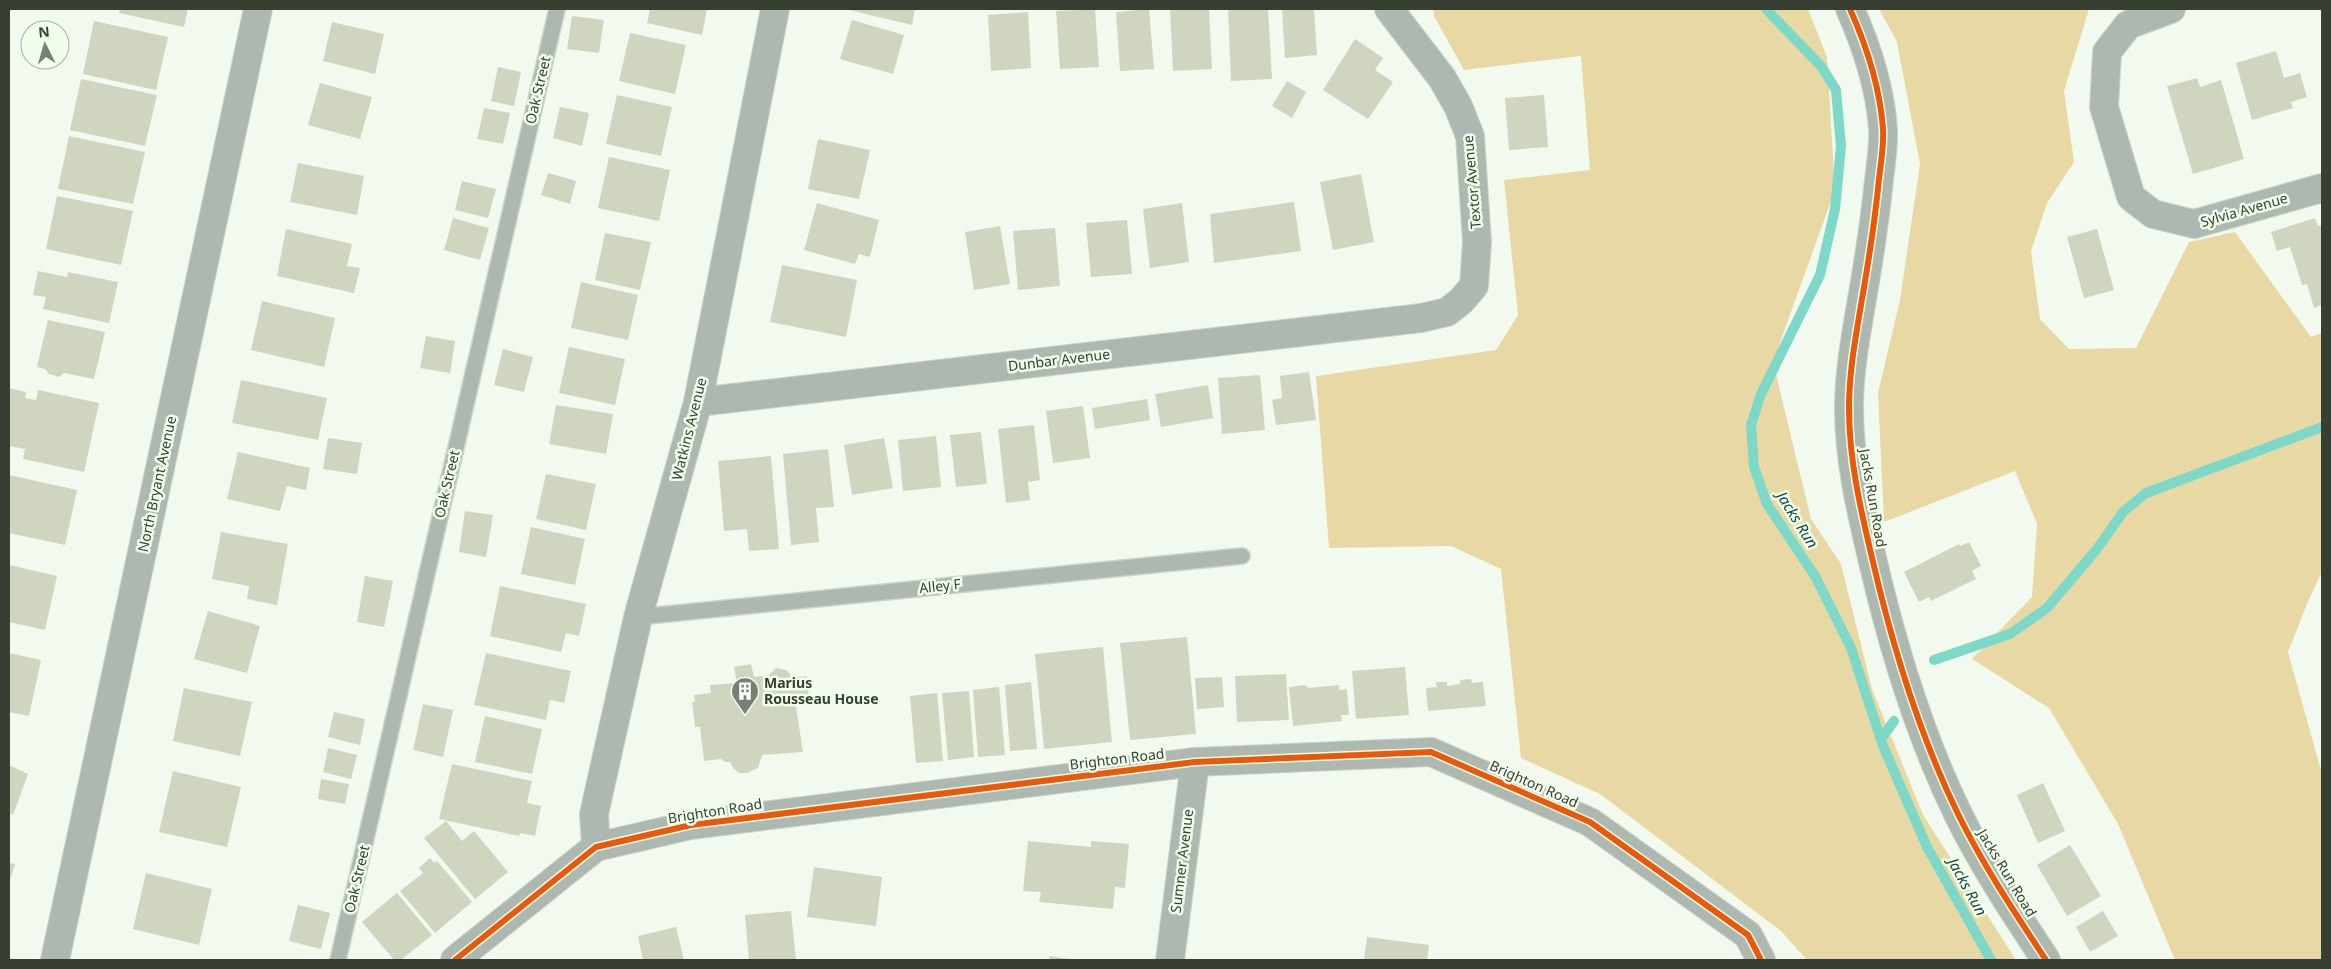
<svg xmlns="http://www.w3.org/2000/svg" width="2331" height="969" font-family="'Noto Sans',sans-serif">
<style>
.forest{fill:#e8d9a4}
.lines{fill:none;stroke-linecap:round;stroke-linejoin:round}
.stream{stroke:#7dd8c8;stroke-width:10}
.building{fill:#d0d5bf}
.service-casing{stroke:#cdd4ca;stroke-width:18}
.minor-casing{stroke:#cdd4ca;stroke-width:30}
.tertiary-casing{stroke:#cdd4ca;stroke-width:30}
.service{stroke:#adb9b0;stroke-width:15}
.minor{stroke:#adb9b0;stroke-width:28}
.tertiary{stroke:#adb9b0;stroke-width:28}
.cycleway-casing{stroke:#f1feeb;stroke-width:9}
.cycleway{stroke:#e8590c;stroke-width:6}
.labels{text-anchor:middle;stroke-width:5;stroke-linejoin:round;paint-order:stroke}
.street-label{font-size:14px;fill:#373f33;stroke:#f1feeb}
.poi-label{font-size:14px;font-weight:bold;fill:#373f33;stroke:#f1feeb;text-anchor:start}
.water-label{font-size:15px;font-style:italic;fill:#104840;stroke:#f1feeb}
</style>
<rect width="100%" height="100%" fill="#f2faef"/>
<g class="forest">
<polygon points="1433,9 1808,9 1827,57 1835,190 1773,362 1811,519 1841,564 1872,689 1923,815 2016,960 1807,960 1781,931 1600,794 1521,758 1501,569 1451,546 1329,548 1316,376 1496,350 1518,315 1504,180 1590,170 1581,56 1464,70 1434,16"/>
<polygon points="1879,9 2089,9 2064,91 2074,162 2047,203 2031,251 2040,319 2069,349 2136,348 2189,242 2235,232 2311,337 2322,333 2322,572 2309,599 2288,652 2322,774 2322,960 2175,960 2118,824 2049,708 1972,659 2032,597 2037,524 2015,471 1884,522 1878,393 1900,300 1920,164 1897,42"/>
</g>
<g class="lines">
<g class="stream">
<polyline points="1766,9 1821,66 1836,90 1841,146 1835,209 1820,275 1761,394 1751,425 1754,467 1767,504 1815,576 1851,648 1883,746 1927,847 1991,960"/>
<polyline points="1934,660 2010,634 2047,608 2097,549 2123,512 2146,493 2322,427"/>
<polyline points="1881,739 1894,721"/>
</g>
</g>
<g class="building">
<polygon points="120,9 188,9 184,27 119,13"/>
<polygon points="650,9 707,9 702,35 647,23"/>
<polygon points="845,9 915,9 912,25"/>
<polygon points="1095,9 1099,67 1060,69 1056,11"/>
<polygon points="1149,9 1154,69 1120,71 1116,12"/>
<polygon points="1170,9 1209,9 1212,69 1173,71"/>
<polygon points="1228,9 1268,9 1272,79 1231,81"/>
<polygon points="1282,9 1314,9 1317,55 1285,58"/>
<polygon points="1028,12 1031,68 991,71 988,15"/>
<polygon points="572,16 604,20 599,53 567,49"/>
<polygon points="852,20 904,35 893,74 840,59"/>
<polygon points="94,21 168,37 156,90 83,74"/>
<polygon points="332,22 384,34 375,74 323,61"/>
<polygon points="630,33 686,45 675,94 619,81"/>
<polygon points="1355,39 1383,58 1375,70 1393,82 1368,119 1323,90"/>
<polygon points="2276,51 2284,78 2300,73 2307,97 2291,102 2293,108 2252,120 2236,63"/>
<polygon points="498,67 521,72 514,106 491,101"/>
<polygon points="2197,78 2200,87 2221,80 2244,159 2193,174 2167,86"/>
<polygon points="81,79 157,95 145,146 70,130"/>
<polygon points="1287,81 1306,92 1292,118 1272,106"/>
<polygon points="320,83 372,97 360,139 308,125"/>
<polygon points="617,95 672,107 661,156 606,144"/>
<polygon points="1544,95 1548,147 1509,150 1505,98"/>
<polygon points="560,107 589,113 582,146 553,138"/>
<polygon points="484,108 510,113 503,144 477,139"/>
<polygon points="69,136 145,152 133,204 58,189"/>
<polygon points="818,139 870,150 859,199 808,189"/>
<polygon points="609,157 670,170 659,221 598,208"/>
<polygon points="298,163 364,176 357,215 290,202"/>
<polygon points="548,173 576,181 570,204 541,195"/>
<polygon points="1361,174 1374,242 1333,250 1320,182"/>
<polygon points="462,181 496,189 488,218 455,210"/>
<polygon points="57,196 133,211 121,265 46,249"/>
<polygon points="1294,202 1301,251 1214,263 1210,214"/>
<polygon points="817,203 879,220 870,257 859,254 855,264 804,250"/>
<polygon points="1182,203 1189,262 1150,268 1143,209"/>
<polygon points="453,218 489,228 480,260 444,250"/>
<polygon points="2315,218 2318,226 2322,225 2322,305 2314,308 2307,284 2302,285 2290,247 2277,251 2271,232"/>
<polygon points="1127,220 1132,274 1091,277 1086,223"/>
<polygon points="1000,226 1010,284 974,290 965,232"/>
<polygon points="1055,228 1060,286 1018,290 1013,231"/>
<polygon points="286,229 352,244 347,266 360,268 354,293 277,276"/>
<polygon points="2097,229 2114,290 2084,298 2067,237"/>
<polygon points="605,233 651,242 640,290 595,280"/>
<polygon points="782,265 857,280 846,337 770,322"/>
<polygon points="38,271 67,277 68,272 118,282 109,323 43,309 46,297 33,295"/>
<polygon points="581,282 638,295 628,340 571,328"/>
<polygon points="262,301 335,318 324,367 251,350"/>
<polygon points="48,320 105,332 94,379 64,373 59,377 49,374 45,369 37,367"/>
<polygon points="426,336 455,341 450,373 420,368"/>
<polygon points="569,347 625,359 615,405 559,393"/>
<polygon points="503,349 533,357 524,392 494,385"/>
<polygon points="1309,372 1316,420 1276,425 1272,400 1282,398 1280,376"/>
<polygon points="1260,375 1265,430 1222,434 1218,378"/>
<polygon points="241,380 327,398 318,440 232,423"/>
<polygon points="1208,385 1213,418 1161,427 1155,394"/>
<polygon points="9,388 26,392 25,398 36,400 38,390 99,403 84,472 23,459 25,449 9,446"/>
<polygon points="1147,399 1150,420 1095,429 1092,408"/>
<polygon points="556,405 613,414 606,454 549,444"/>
<polygon points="1083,406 1090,458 1053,463 1046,411"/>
<polygon points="1034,425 1040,480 1028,482 1030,500 1006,503 998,429"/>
<polygon points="981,432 987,484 956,487 950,435"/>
<polygon points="936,436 941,487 903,491 898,440"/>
<polygon points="328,438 362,443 357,474 323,469"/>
<polygon points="884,438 893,488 852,495 844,445"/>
<polygon points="828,449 834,507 816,508 819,542 791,545 783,454"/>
<polygon points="238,452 310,468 306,490 287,486 280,511 227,499"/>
<polygon points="771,456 779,549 749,551 747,529 724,531 718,461"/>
<polygon points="546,474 596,484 586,530 536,519"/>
<polygon points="9,475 77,490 65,545 9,533"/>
<polygon points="465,511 493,515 486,557 459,552"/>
<polygon points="531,527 585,539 575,585 521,574"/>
<polygon points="221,532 288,544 277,605 247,599 249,586 212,579"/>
<polygon points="1969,542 1981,566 1972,571 1976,579 1931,601 1929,597 1919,602 1904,572 1959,544 1960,546"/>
<polygon points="9,565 57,576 45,630 9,622"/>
<polygon points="365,576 393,581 384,627 357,622"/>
<polygon points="500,586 586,604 579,636 566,633 561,652 490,636"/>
<polygon points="208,611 260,626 247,673 194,659"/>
<polygon points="1187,637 1196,734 1130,740 1120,643"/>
<polygon points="1103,647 1112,742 1044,749 1035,654"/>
<polygon points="9,653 41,660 29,716 9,712"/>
<polygon points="486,653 571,671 564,703 550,700 546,720 474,705"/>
<polygon points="751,664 754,677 769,675 776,668 786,670 790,674 790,678 807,676 809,698 795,700 803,752 762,755 758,768 747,773 739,773 734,769 730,762 725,762 721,759 704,761 700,727 695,727 692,702 695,702 694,695 711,693 710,685 737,683 734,667"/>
<polygon points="1405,667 1409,715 1356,719 1352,671"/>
<polygon points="1286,674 1289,720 1237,722 1235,676"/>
<polygon points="1222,677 1224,707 1197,709 1195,678"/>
<polygon points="1471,679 1472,683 1483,682 1486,706 1428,711 1426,688 1437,687 1436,682 1447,682 1447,686 1460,684 1460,680"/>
<polygon points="1031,682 1037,749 1010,751 1005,685"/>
<polygon points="1305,685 1309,688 1339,685 1339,690 1347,689 1349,715 1341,715 1342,721 1293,726 1289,687"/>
<polygon points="999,687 1005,755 978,757 973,690"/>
<polygon points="184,688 252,702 240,756 173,741"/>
<polygon points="969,691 974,757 948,760 942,693"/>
<polygon points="937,693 943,761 916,763 910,696"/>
<polygon points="423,704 453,710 443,757 413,750"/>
<polygon points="334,712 365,719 360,745 328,737"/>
<polygon points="485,716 542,729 532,774 475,762"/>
<polygon points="328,748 357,755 351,779 323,772"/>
<polygon points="452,764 532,781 527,803 541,806 535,836 520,833 519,836 439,819"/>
<polygon points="9,765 28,774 13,815 9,813"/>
<polygon points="173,771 241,787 227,847 159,832"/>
<polygon points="321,779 349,784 345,804 318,799"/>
<polygon points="2043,783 2065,831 2038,843 2017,795"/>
<polygon points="446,821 462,841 474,831 508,872 475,899 424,838"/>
<polygon points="1028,841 1091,847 1091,841 1129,844 1125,888 1115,887 1113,909 1039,902 1041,892 1023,891"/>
<polygon points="2070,845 2101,896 2067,916 2037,865"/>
<polygon points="430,858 434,863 437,861 472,902 435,933 400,891 423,873 419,868"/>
<polygon points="9,863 15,864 9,884"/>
<polygon points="814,867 882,877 876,926 807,917"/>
<polygon points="146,873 212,889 199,945 133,929"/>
<polygon points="397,893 432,935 401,960 394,960 362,922"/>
<polygon points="298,905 330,913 321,949 289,941"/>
<polygon points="791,911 796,960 749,960 745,915"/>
<polygon points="2103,911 2118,936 2090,952 2076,927"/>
<polygon points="676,927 684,960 643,960 638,936"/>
<polygon points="1367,937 1429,945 1427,960 1364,960"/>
<polygon points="1049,956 1070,959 1070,960 1049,960"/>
</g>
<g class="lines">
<g class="service-casing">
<g id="service">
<polyline points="638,617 1242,556"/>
<polyline points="338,960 557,9"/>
</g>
</g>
<g class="minor-casing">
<g id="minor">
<polyline points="2171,9 2128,25 2107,52 2104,107 2131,197 2153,214 2194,224 2322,188"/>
<polyline points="698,402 1421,318 1447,312 1461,301 1474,286 1477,242 1470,136 1458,106 1442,78 1389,9"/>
<polyline points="596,847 594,814 638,617 698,402 775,9"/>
<polyline points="55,960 258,9"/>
<polyline points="1170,960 1195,762"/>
</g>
</g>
<g class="tertiary-casing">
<g id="tertiary">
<path d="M1850,9C1867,47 1880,87 1883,129C1884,145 1881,163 1879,179C1875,220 1869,259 1862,299C1856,335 1849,371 1849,408C1849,461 1861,511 1873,562C1893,648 1919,734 1958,814C1983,865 2015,913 2046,960"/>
<polyline points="455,960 596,847 691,825 1195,762 1431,752 1590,822 1748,935 1761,960"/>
</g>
</g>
<use href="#service" class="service"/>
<use href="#minor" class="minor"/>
<use href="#tertiary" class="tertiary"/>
<g class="cycleway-casing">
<g id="cycleway">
<path d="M1850,9C1867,47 1880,87 1883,129C1884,145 1881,163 1879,179C1875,220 1869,259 1862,299C1856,335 1849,371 1849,408C1849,461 1861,511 1873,562C1893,648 1919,734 1958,814C1983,865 2015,913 2046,960"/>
<polyline points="455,960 596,847 691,825 1195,762 1431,752 1590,822 1748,935 1761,960"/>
</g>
</g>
<use href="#cycleway" class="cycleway"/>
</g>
<defs>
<g id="building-pin" transform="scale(1.4375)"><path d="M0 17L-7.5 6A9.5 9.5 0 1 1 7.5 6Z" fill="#788075" stroke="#f1feeb"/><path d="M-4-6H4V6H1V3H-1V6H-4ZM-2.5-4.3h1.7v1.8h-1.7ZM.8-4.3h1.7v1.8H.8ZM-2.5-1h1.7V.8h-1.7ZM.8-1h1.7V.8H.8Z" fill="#fff"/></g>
</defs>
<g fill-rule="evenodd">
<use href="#building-pin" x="745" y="691"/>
</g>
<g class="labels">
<g class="street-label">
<text transform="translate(538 90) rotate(-77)" y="5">Oak Street</text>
<text transform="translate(1472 182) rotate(-95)" y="5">Textor Avenue</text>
<text transform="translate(2244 210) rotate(-16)" y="5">Sylvia Avenue</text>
<text transform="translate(1059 360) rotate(-7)" y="5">Dunbar Avenue</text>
<text transform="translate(689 429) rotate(-76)" y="5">Watkins Avenue</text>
<text transform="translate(157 484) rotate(-78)" y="5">North Bryant Avenue</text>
<text transform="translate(447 484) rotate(-77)" y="5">Oak Street</text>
<text transform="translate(1873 498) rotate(80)" y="5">Jacks Run Road</text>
<text transform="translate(940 586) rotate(-6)" y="5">Alley F</text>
<text transform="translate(1117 759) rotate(-7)" y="5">Brighton Road</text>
<text transform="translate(1534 784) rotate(24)" y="5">Brighton Road</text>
<text transform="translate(715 811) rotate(-9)" y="5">Brighton Road</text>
<text transform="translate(1182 861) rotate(-83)" y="5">Sumner Avenue</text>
<text transform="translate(2007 873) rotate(59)" y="5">Jacks Run Road</text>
<text transform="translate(357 879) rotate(-77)" y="5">Oak Street</text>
</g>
<g class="poi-label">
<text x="764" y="688">Marius<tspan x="764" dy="16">Rousseau House</tspan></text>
</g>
<g class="water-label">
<text transform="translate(1797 520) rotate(58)" y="5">Jacks Run</text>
<text transform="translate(1967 887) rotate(61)" y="5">Jacks Run</text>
</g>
</g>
<rect width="2331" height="969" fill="none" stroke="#373f33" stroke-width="20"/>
<g transform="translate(45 45) rotate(355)"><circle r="24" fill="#f1feeb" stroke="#a7b2a1"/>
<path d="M0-4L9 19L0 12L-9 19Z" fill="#788075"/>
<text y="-8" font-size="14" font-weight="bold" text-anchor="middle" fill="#373f33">N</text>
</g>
</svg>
